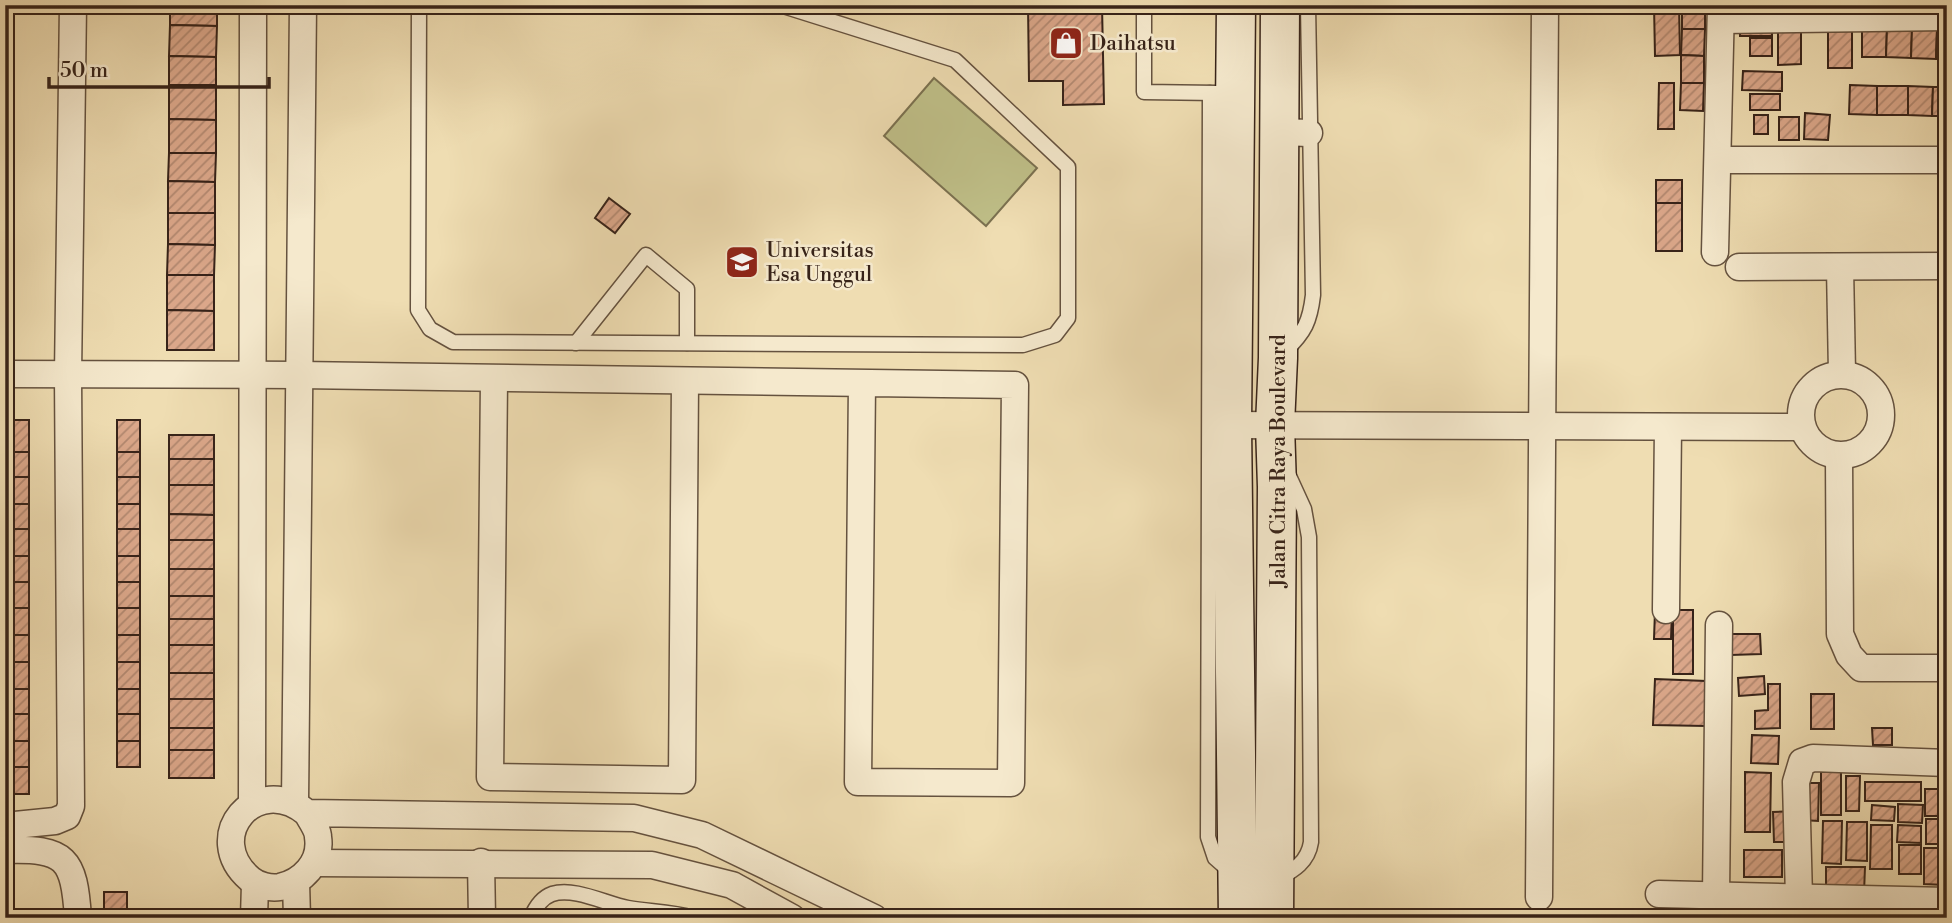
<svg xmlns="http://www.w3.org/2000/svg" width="1952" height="923" font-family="'Libre Bodoni',serif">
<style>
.green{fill:#bfbf88;stroke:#7b7150;stroke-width:2}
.building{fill:url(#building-hatch);stroke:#372319;stroke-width:2}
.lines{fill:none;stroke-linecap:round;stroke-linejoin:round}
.lane-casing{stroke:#65523f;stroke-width:17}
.street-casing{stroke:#65523f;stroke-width:29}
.secondary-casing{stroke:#372319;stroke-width:41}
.lane{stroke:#f5e9cd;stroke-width:14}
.street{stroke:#f5e9cd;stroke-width:26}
.secondary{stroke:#f5e9cd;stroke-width:38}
.labels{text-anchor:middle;stroke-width:5;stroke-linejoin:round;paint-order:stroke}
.poi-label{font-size:21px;fill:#372319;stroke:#f5e9cd;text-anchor:start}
.street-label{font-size:21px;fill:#372319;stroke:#f5e9cd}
</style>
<defs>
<pattern id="building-hatch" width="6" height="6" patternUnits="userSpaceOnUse" patternTransform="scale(1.75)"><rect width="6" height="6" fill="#dba78a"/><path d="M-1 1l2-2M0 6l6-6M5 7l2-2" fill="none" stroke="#b28870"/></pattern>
</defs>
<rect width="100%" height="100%" fill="#efddb2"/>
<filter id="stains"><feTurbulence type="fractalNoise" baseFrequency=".00286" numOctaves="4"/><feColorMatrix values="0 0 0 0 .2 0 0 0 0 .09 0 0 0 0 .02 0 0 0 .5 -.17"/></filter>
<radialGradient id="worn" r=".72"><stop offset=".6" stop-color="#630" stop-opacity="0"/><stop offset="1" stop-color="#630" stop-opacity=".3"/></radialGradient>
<polygon class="green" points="934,78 1037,168 986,226 884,136"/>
<g class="building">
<polygon points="170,5 217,5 217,26 170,25"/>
<polygon points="1028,5 1102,5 1104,104 1063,105 1063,81 1029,81"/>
<polygon points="1654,5 1679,5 1680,55 1655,56"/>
<rect x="1682" y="5" width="23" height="24"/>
<polygon points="1772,22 1772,36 1740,36 1740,23"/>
<polygon points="170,25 217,26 216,57 169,56"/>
<polygon points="1778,25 1801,25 1801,64 1778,65"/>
<rect x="1828" y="25" width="24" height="43"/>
<polygon points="1862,28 1887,28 1886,57 1862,57"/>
<polygon points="1887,28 1912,29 1911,58 1886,57"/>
<polygon points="1682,29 1705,29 1704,56 1681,55"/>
<polygon points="1912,29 1937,30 1936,59 1911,58"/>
<polygon points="1937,30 1947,30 1947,59 1936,59"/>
<rect x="1750" y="38" width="22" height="18"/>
<polygon points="1681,55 1704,56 1704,83 1681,83"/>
<polygon points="169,56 216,57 216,85 169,85"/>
<polygon points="1743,71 1782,72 1782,91 1742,90"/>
<polygon points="1659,83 1674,83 1674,129 1658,129"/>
<polygon points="1681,83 1704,83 1703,111 1680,110"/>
<polygon points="169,85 216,85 216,120 169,119"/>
<polygon points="1850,85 1877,86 1877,115 1849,114"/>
<rect x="1877" y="86" width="31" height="29"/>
<polygon points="1908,86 1933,87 1932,116 1908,115"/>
<polygon points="1933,87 1947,87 1947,116 1932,116"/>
<rect x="1750" y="94" width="30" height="16"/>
<polygon points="1805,113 1830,115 1828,140 1804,139"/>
<rect x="1754" y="115" width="14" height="19"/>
<rect x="1779" y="117" width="20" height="23"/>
<polygon points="169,119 216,120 216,153 169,153"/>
<polygon points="169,153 216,153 215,182 168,181"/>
<rect x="1656" y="180" width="26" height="23"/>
<polygon points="168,181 215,182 215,213 168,213"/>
<polygon points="609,198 630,214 615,233 595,218"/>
<rect x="1656" y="203" width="26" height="48"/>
<polygon points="168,213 215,213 215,245 168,244"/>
<polygon points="168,244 215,245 214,275 167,275"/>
<polygon points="167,275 214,275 214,311 167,310"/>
<polygon points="167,310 214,311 214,350 167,350"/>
<rect x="6" y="420" width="23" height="32"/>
<rect x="117" y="420" width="23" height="32"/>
<rect x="169" y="435" width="45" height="24"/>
<rect x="6" y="452" width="23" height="25"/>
<rect x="117" y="452" width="23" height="25"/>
<rect x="169" y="459" width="45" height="26"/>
<rect x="6" y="477" width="23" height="27"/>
<rect x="117" y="477" width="23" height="27"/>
<polygon points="169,485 214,485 214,515 169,514"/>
<rect x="6" y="504" width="23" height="25"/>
<rect x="117" y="504" width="23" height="25"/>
<polygon points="169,514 214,515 214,540 169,540"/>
<rect x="6" y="529" width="23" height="27"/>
<rect x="117" y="529" width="23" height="27"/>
<rect x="169" y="540" width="45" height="29"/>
<rect x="6" y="556" width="23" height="26"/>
<rect x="117" y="556" width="23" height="26"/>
<rect x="169" y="569" width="45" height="27"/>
<rect x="6" y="582" width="23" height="26"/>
<rect x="117" y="582" width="23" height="26"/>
<rect x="169" y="596" width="45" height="23"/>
<rect x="6" y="608" width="23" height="27"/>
<rect x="117" y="608" width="23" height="27"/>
<rect x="1673" y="610" width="20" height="64"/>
<polygon points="1655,611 1672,611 1671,639 1654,639"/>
<rect x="169" y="619" width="45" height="26"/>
<polygon points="1730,634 1760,634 1761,654 1731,655"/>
<rect x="6" y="635" width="23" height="27"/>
<rect x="117" y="635" width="23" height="27"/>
<rect x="169" y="645" width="45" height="28"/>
<rect x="6" y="662" width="23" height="27"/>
<rect x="117" y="662" width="23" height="27"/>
<rect x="169" y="673" width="45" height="26"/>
<polygon points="1764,676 1765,694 1739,696 1738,678"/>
<polygon points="1655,679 1706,681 1705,726 1653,725"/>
<polygon points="1768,684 1780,684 1780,728 1755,729 1755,711 1768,710"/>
<rect x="6" y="689" width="23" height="25"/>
<rect x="117" y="689" width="23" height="25"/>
<rect x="1811" y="694" width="23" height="35"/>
<rect x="169" y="699" width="45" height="29"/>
<rect x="6" y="714" width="23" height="27"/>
<rect x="117" y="714" width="23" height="27"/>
<rect x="169" y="728" width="45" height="22"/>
<polygon points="1872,728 1892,728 1892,745 1873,745"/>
<polygon points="1752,735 1779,736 1778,764 1751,763"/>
<rect x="6" y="741" width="23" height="26"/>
<rect x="117" y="741" width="23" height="26"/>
<rect x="169" y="750" width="45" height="28"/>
<rect x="6" y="767" width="23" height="27"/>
<polygon points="1745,772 1771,773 1770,832 1745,832"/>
<rect x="1821" y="772" width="20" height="43"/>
<polygon points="1846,776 1860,776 1859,811 1846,811"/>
<rect x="1865" y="782" width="56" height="19"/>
<polygon points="1803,783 1819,783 1818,821 1803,820"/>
<polygon points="1925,789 1945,789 1944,816 1925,816"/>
<polygon points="1898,804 1923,805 1922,823 1898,822"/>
<polygon points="1872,805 1895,807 1894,821 1871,820"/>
<polygon points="1793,811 1793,842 1774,842 1773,812"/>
<rect x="1926" y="819" width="18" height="25"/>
<polygon points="1823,821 1842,821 1841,864 1822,863"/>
<polygon points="1847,822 1867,822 1867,861 1846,860"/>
<polygon points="1871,825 1892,825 1892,869 1870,869"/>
<polygon points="1898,825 1921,826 1921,843 1897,842"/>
<rect x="1899" y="845" width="22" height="29"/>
<polygon points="1924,848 1945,848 1945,885 1924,884"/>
<rect x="1744" y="850" width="38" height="27"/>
<polygon points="1826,867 1865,867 1864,893 1826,893"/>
<rect x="104" y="892" width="23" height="26"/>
</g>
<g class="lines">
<g class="lane-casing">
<g id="lane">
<polyline points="419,5 418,310 430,329 453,342 1023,345 1055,335 1068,318 1068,167 955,60 780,5"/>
<polyline points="1144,5 1144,92 1217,93"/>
<polyline points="1210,93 1208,837 1215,858 1232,873"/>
<polyline points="576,343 646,255 687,289 687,343"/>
<path d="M1285,351C1305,332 1310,321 1313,295L1308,5"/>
<path d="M1278,879C1294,870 1308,862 1311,842L1309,537L1304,509L1288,474"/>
<path d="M531,918C535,908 541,898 552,894C575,887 606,904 628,908C650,912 671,911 693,918"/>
</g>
</g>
<g class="street-casing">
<g id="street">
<polyline points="1721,20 1947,17"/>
<polyline points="1280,132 1309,133"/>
<polyline points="1719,160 1947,160"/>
<polyline points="1715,252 1721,5"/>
<polyline points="1739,267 1947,266"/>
<polyline points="1840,267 1842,373"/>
<polyline points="5,374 299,375 1015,385 1011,783 858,782 862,383"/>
<circle cx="1841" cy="415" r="40"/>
<polyline points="494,379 490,777 682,780 685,381"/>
<polyline points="1232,425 1801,427"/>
<polyline points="1839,457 1840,634 1849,655 1861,668 1947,668"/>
<polyline points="1666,610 1668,427"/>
<polyline points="252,803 253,5"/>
<polyline points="295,803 303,5"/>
<path d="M307,813C311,820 318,830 318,837C322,863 302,882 280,887C270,889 257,885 250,879C201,837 256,771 307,813L634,818L702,835L874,918"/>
<polyline points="5,826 55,821 67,816 71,806 68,375 73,5"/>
<path d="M5,850C66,848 74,858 78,918"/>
<polyline points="481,862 482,918"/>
<polyline points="314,863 652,865 732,885 792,918"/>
<polyline points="296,882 297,918"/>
<polyline points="1659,894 1947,901"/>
<polyline points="1716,896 1719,625"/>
<polyline points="1539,897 1545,5"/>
<polyline points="1799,898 1796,782 1802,762 1813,758 1947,763"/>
<polyline points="254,918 255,884"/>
</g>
</g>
<g class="secondary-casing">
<g id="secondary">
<polyline points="1236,5 1232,425 1238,918"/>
<polyline points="1274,918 1277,487 1275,425 1278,358 1280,5"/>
</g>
</g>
<use href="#lane" class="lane"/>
<use href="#street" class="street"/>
<use href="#secondary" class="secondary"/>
</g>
<defs>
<g id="shop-square" transform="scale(1.75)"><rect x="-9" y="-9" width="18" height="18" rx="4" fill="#8f2418" stroke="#f5e9cd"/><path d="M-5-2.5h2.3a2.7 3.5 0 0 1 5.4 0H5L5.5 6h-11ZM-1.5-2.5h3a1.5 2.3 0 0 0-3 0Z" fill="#fff"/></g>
<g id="university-square" transform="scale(1.75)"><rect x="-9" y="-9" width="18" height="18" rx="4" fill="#8f2418" stroke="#f5e9cd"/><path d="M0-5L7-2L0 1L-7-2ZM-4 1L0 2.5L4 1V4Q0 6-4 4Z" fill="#fff"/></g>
</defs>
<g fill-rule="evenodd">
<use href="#shop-square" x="1066" y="43"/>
<use href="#university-square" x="742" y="262"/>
</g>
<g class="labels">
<g class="poi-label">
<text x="1090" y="50">Daihatsu</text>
<text x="766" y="257">Universitas<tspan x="766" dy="24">Esa Unggul</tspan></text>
</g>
<g class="street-label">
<text transform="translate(1278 461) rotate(-90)" y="7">Jalan Citra Raya Boulevard</text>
</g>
</g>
<rect width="1952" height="923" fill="none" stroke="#efddb2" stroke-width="28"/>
<rect x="7" y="7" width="1938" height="909" fill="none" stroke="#372319" stroke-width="3.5"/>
<rect x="14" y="14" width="1924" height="895" fill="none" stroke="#372319" stroke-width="2"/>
<path d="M49 77v10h220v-10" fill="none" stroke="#372319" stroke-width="3.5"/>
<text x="60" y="77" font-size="21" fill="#372319" stroke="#f5e9cd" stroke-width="5" paint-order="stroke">50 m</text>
<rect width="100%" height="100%" filter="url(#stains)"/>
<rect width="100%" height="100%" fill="url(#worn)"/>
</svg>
